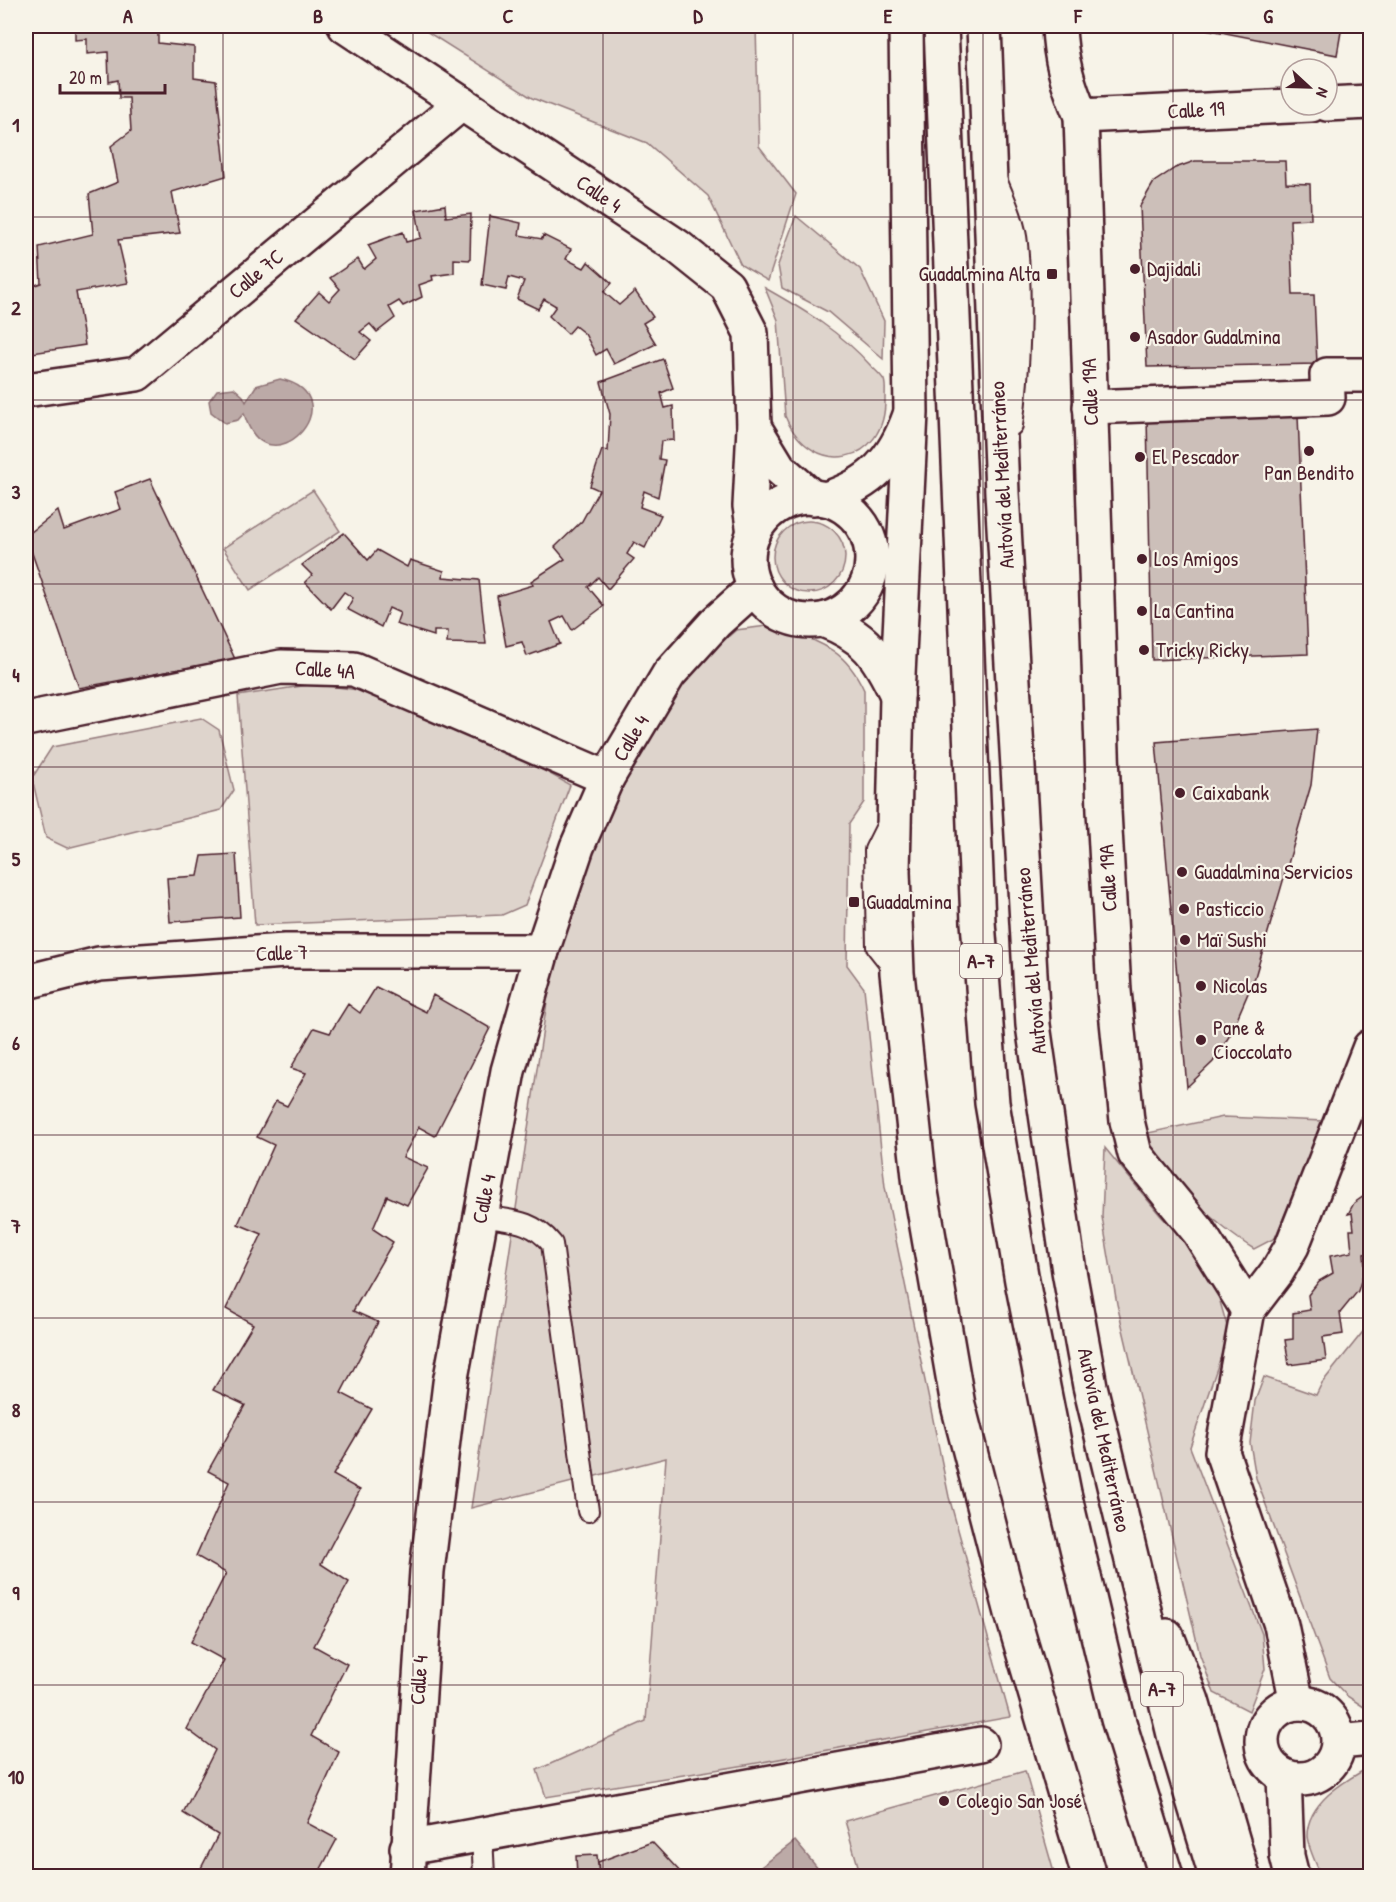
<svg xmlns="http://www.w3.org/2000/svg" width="1396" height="1902" font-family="'Patrick Hand',sans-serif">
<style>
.green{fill:#ded4cc;stroke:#947a7c;stroke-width:1.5}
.water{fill:#bcaaa7;stroke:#8e7275;stroke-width:1.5}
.building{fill:#ccbfb9;stroke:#4a1f2b;stroke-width:1.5}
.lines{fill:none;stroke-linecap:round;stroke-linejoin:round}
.lane-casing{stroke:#4a1f2b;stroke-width:24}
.street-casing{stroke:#4a1f2b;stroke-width:38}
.secondary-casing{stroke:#4a1f2b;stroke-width:38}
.highway-casing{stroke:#4a1f2b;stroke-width:38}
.lane{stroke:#f7f3e8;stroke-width:20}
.street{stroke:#f7f3e8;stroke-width:33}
.secondary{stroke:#f7f3e8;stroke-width:33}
.highway{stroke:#f7f3e8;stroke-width:33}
.grid{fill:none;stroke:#4a1f2b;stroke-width:1.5;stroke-opacity:0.55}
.poi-dot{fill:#4a1f2b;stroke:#f7f3e8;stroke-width:2}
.labels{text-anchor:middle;stroke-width:4.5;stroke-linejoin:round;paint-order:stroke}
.shield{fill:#f7f3e8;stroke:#7e5f64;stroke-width:1.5}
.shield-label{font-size:20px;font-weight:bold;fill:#4a1f2b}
.street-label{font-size:21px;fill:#4a1f2b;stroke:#f7f3e8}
.poi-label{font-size:21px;fill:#4a1f2b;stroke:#f7f3e8;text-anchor:start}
.neatline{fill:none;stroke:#4a1f2b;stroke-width:2}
.grid-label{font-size:20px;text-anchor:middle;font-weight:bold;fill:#4a1f2b}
</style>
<rect width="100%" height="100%" fill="#f7f3e8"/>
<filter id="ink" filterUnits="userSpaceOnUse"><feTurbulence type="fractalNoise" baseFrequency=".0167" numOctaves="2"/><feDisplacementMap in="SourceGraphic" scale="12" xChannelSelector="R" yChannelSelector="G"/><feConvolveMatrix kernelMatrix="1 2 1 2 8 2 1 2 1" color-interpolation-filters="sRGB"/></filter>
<g filter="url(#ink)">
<g class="green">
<polygon points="418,26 756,26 759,146 796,194 768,281 741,265 708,196 647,143 532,98"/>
<polygon points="796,216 860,269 884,321 883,359 828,312 782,288 778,265"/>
<path d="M765,288C804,310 841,332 871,366C875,370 881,375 884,380C886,385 885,393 885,398C887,465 812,480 785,416L778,320Z"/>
<polygon points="313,490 340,531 250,590 223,548"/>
<circle cx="809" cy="557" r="36"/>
<path d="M774,625C815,641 844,646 864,690V802L849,824L847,965L864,988L885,1187L949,1497L1010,1717L746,1765L546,1797L537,1770L646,1721L666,1458L471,1508L558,929L662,694L736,630Z"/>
<polygon points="315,684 358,690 509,751 570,785 525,905 502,915 255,925 238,696"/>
<polygon points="201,718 219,730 234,790 221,810 67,848 46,838 32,778 52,747"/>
<path d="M1223,1117L1324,1121L1275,1238L1254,1249C1224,1231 1149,1170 1148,1133Z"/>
<polygon points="1105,1148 1160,1215 1202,1259 1217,1291 1229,1333 1190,1447 1262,1634 1265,1669 1249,1711 1214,1693 1200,1655 1117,1304 1102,1217"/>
<polygon points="1370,1323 1370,1711 1347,1696 1330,1678 1256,1478 1250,1443 1255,1401 1264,1377 1316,1395 1322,1383"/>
<path d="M1368,1768H1370V1876H1321C1317,1865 1308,1848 1307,1836C1307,1803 1344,1781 1368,1768Z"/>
<polygon points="1025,1771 1055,1876 861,1876 845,1821"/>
</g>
<g class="water">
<path d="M280,379C359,397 266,495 244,413L238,420L225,423L211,412L209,401L217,390L234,388L243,396L246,402L256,386Z"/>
<polygon points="795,1841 824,1876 749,1876"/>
</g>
<g class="building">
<polygon points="75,26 158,26 158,43 194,47 194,78 216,81 226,176 172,192 180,233 118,240 128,283 76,292 85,345 26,354 26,288 41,283 39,247 93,234 89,194 118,182 111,146 131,131 129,98 119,98 118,80 109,82 108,52 87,54 87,39 75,40"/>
<polygon points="1190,26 1342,26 1337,55"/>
<polygon points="1195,161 1285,161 1286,183 1310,184 1311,219 1290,220 1293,295 1314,295 1317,364 1147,367 1140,206 1154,182 1175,168"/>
<polygon points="445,205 446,217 471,214 470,260 454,259 454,273 432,276 433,280 419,285 422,297 403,306 399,301 389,307 395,318 377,332 370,324 360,332 371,341 355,359 296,318 319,292 329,301 340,289 330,278 358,259 364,269 376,259 368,245 403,232 406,242 421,238 416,210"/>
<polygon points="490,216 521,223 519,235 542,239 543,235 571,249 566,259 584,268 588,262 612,283 604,292 619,305 635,291 653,317 643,323 656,344 614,364 606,349 596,355 585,334 575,326 568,334 549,316 556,306 544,299 538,309 517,299 524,281 509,277 506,290 482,285"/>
<polygon points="663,359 673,388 661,393 665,408 673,406 674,440 661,441 659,459 665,460 658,497 644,491 640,507 661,515 645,548 634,542 627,554 634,559 608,589 598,577 588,587 604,606 572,630 564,616 551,622 560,644 527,656 522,642 506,646 497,596 533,585 531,581 565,559 555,547 582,521 599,490 590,486 602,450 608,451 610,414 601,382"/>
<polygon points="1298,416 1308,654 1152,660 1147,417"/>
<polygon points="150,479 235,659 79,688 26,536 58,511 64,530 121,509 115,492"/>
<polygon points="344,533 368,560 377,550 407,567 410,560 444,571 443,577 479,580 486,644 447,643 448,631 434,631 434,636 396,624 400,613 389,608 381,627 347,609 353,598 344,592 331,609 305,582 312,575 302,565"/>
<polygon points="1317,729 1311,785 1255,977 1230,1035 1213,1062 1187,1087 1156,742"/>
<polygon points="236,854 240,917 170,922 167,878 198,876 202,856"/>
<polygon points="376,987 426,1012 433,995 490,1028 435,1136 419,1127 403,1157 428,1168 407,1205 387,1196 373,1229 393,1242 353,1311 378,1322 341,1393 372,1409 333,1475 360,1490 321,1564 349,1582 314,1646 347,1664 311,1736 339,1752 307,1823 337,1839 317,1876 197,1876 218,1835 183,1813 215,1750 187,1729 224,1660 191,1642 226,1573 196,1556 229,1482 208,1471 245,1405 213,1390 253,1324 226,1309 262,1234 238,1224 274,1145 257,1137 276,1101 287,1106 306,1073 291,1068 314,1028 330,1033 348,1004 360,1013"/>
<polygon points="1370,1192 1370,1253 1364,1254 1365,1268 1358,1291 1340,1313 1343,1334 1323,1337 1326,1360 1289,1365 1285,1340 1293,1339 1293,1313 1310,1310 1308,1295 1319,1281 1333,1273 1330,1256 1352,1252 1350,1230 1354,1230 1352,1213 1348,1214 1354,1203"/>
<polygon points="652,1842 684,1876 599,1876 598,1862"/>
<polygon points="597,1855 599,1876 577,1876 576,1856"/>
</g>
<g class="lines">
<g class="lane-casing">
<g id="lane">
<path d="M997,182C1005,201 1015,222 1017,244C1022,296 1020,372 1012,425"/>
<polyline points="888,824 875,850 877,947 896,971"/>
<path d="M481,1216C510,1221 532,1219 552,1244L588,1511"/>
<polyline points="482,1835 484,1876"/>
</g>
</g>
<g class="street-casing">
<g id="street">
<polyline points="345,26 677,246 727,286 751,333 754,427 750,506 754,533"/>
<path d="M1059,26C1060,59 1068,85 1081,116L1104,811L1114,991L1127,1121L1135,1154L1199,1232L1248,1310"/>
<polyline points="1327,104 1370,102"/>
<polyline points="1081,116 1311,105"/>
<polyline points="26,390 137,374 462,103"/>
<polyline points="1090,407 1328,398 1327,375 1370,375"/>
<polyline points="754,427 779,468 813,498"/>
<circle cx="810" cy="559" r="62"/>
<path d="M825,499C872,484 894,460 910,415"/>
<path d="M823,620C866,636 878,655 897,695"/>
<polyline points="26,719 281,667 354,669 607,778"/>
<polyline points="26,982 99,964 285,951 542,951"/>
<polyline points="1297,1703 1281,1625 1222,1452 1248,1310 1277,1272 1292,1246 1370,1047"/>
<circle cx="1300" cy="1741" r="38"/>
<polyline points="1339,1742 1370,1739"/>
<polyline points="1284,1776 1287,1856 1292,1876"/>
<polyline points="407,1848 981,1744"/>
<polyline points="407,1876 427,1571 450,1383 508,1071 542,951 577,847 607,778 669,674 716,622 755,587"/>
</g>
</g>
<g class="secondary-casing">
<polyline id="secondary" points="897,695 893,872 897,973 920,1186 958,1405 1013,1617 1089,1876"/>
</g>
<g class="highway-casing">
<g id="highway">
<polyline points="941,26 978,922 992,1103 1022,1281 1064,1493 1118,1719 1166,1876"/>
<polyline points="984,26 1002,493 1033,1025 1069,1271 1090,1386 1176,1743 1216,1876"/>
<polyline points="897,695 911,413 906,26"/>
<polyline points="1167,1636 1192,1701 1243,1876"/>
</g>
</g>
<use href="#lane" class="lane"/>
<use href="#street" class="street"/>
<use href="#secondary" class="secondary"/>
<use href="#highway" class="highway"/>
</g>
</g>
<path class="grid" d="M223,26V1876M413,26V1876M603,26V1876M793,26V1876M983,26V1876M1173,26V1876M26,217H1370M26,400H1370M26,584H1370M26,767H1370M26,951H1370M26,1135H1370M26,1318H1370M26,1502H1370M26,1685H1370"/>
<g class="poi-dot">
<circle cx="1135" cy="269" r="6"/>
<rect x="1046" y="268" width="12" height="12" rx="3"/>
<circle cx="1135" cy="337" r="6"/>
<circle cx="1309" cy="451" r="6"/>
<circle cx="1140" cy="457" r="6"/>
<circle cx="1142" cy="559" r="6"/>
<circle cx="1142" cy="611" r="6"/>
<circle cx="1144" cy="650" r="6"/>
<circle cx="1180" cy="793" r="6"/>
<circle cx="1182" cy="872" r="6"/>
<rect x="848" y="896" width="12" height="12" rx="3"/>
<circle cx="1184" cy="909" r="6"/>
<circle cx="1185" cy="940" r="6"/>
<circle cx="1201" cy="986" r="6"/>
<circle cx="1201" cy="1040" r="6"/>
<circle cx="944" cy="1801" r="6"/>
</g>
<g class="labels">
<g class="shield">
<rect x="960" y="944" width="42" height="34" rx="4.5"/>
<rect x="1141" y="1672" width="42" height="34" rx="4.5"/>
</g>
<g class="shield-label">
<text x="981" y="968">A-7</text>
<text x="1162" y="1696">A-7</text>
</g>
<g class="street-label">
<text transform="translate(1196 110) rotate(-3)" y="7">Calle 19</text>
<text transform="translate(599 194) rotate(34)" y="7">Calle 4</text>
<text transform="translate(256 274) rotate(-40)" y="7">Calle 7C</text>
<text transform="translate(1090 392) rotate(-92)" y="7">Calle 19A</text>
<text transform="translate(1002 475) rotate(-93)" y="7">Autovía del Mediterráneo</text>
<text transform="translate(325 670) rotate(4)" y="7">Calle 4A</text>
<text transform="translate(631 738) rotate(-59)" y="7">Calle 4</text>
<text transform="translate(1108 878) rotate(-93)" y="7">Calle 19A</text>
<text transform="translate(282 953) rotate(-2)" y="7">Calle 7</text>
<text transform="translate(1031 961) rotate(-95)" y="7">Autovía del Mediterráneo</text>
<text transform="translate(484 1199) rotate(-79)" y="7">Calle 4</text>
<text transform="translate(1104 1440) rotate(78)" y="7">Autovía del Mediterráneo</text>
<text transform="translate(419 1680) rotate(-86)" y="7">Calle 4</text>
</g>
<g class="poi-label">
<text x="1147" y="276">Dajidali</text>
<text x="1040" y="281" text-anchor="end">Guadalmina Alta</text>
<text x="1147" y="344">Asador Gudalmina</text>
<text x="1152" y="464">El Pescador</text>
<text x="1309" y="480" text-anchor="middle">Pan Bendito</text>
<text x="1154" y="566">Los Amigos</text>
<text x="1154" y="618">La Cantina</text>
<text x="1156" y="657">Tricky Ricky</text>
<text x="1192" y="800">Caixabank</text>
<text x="1194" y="879">Guadalmina Servicios</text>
<text x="866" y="909">Guadalmina</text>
<text x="1196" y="916">Pasticcio</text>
<text x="1197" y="947">Maï Sushi</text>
<text x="1213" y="993">Nicolas</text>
<text x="1213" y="1035">Pane &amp;<tspan x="1213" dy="24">Cioccolato</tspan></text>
<text x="956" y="1808">Colegio San José</text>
</g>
</g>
<rect width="1396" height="1902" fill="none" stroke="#f7f3e8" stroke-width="66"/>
<g transform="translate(1309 87) rotate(112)"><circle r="28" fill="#f7f3e8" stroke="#b29e9c" stroke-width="1.5"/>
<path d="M0-4.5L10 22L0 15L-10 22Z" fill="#4a1f2b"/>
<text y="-9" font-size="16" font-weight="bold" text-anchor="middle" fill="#4a1f2b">N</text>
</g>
<path d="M60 84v9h105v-9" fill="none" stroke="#4a1f2b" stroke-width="3"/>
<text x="69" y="84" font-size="18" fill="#4a1f2b" stroke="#f7f3e8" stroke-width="4.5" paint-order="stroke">20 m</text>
<rect x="33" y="33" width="1330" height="1836" class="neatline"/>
<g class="grid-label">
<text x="128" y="23">A</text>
<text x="318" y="23">B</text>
<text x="508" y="23">C</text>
<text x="698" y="23">D</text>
<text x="888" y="23">E</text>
<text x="1078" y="23">F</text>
<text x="1268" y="23">G</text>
<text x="16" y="132">1</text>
<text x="16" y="315">2</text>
<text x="16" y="499">3</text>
<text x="16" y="682">4</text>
<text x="16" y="866">5</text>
<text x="16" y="1050">6</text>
<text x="16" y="1233">7</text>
<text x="16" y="1417">8</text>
<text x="16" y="1600">9</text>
<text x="16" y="1784">10</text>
</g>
</svg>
